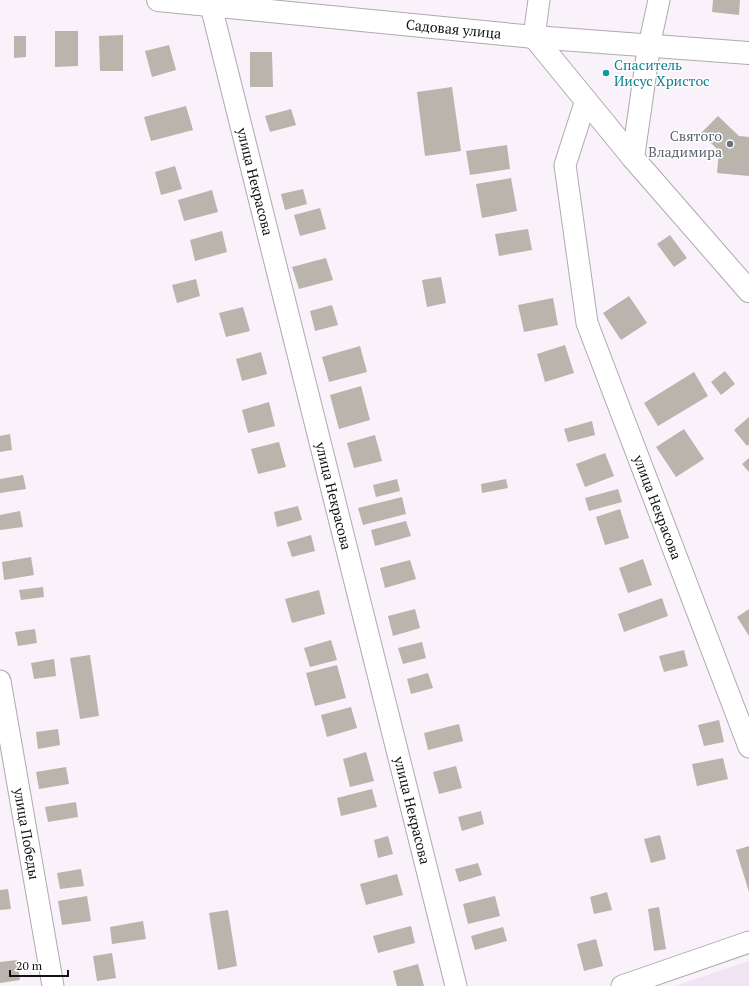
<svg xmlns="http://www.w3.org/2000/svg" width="749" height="986" font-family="'PT Serif',serif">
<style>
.built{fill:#f1e4f2}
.building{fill:#b9b4ac}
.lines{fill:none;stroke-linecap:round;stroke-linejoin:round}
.street-casing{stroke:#b0a9b0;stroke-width:23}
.secondary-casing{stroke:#b0a9b0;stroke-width:24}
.street{stroke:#fff;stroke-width:21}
.secondary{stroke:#fff;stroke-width:22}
.culture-dot{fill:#0f9aa8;stroke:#fff;stroke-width:1.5}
.worship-dot{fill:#6b7280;stroke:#fff;stroke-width:1.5}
.labels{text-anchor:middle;stroke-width:3;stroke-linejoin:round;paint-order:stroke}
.street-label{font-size:14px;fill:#131013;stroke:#fff}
.culture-label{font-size:14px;fill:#0d838f;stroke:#fff;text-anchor:start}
.worship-label{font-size:14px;fill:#5b616d;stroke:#fff;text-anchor:end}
</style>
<rect width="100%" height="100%" fill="#faf2fa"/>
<polygon class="built" points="749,961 749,986 675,986"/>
<g class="building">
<polygon points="713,0 740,0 739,15 712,12"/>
<polygon points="55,31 78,31 78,66 55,67"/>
<polygon points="123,35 123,71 100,71 99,36"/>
<polygon points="14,36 26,36 26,57 14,58"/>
<polygon points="169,45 176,70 152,77 145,51"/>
<polygon points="250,52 272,52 273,87 250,87"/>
<polygon points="452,87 461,151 425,156 417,92"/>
<polygon points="186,106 193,130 151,141 144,117"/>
<polygon points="291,109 296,125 270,132 265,116"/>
<polygon points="718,116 739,136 749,137 749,176 717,173 719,151 701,133"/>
<polygon points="507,145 510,169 470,175 466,151"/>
<polygon points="175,166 182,189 161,195 155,172"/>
<polygon points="511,178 517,211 482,218 476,184"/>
<polygon points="303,189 307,204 285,210 281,194"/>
<polygon points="212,190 218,212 184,221 178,200"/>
<polygon points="320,208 326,229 300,236 294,215"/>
<polygon points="528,229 532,250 499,256 495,234"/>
<polygon points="222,231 227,252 195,261 190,240"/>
<polygon points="670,235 687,258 674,267 657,244"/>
<polygon points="326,258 333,280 299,289 292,267"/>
<polygon points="441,277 446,303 427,307 422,280"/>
<polygon points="196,279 200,296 177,303 172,285"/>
<polygon points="629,296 647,323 621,340 603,313"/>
<polygon points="553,298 558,325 524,332 518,305"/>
<polygon points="332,305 338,325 315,331 310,311"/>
<polygon points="243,307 250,331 226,337 219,313"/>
<polygon points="565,345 574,373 545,382 537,354"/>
<polygon points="360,346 367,372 329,382 322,357"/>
<polygon points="261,352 267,374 242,381 236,359"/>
<polygon points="725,371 735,384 721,395 711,382"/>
<polygon points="694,372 708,396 658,426 644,403"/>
<polygon points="361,386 370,420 339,429 330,395"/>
<polygon points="269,402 275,426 248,433 242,410"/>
<polygon points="749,417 749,444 747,446 734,430"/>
<polygon points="592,421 595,435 568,442 564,429"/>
<polygon points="684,429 704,459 676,477 656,447"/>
<polygon points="10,434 12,450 0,452 0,436"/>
<polygon points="375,435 382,461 354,468 347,443"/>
<polygon points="279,442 286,467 258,474 251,449"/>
<polygon points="605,453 614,476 585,487 576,464"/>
<polygon points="749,458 749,472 742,464"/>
<polygon points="23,475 26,489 0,493 0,479"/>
<polygon points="397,479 400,491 376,497 373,485"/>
<polygon points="506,479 508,488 482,493 481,484"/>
<polygon points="618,489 622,502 589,511 585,498"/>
<polygon points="402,497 406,514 363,525 358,508"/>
<polygon points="298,506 302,520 277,527 274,512"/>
<polygon points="620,509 629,538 605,545 596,517"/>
<polygon points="20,511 23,527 0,530 0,515"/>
<polygon points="406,521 411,536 375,546 371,530"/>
<polygon points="311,535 315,551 292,557 287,542"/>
<polygon points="31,557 34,575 4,580 2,562"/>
<polygon points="643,559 652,585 628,593 619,568"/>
<polygon points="410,560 416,579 385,588 380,568"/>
<polygon points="43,587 44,597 21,600 19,590"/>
<polygon points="319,590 325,614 292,623 285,599"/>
<polygon points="662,598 668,616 624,632 618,614"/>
<polygon points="415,609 420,628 393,636 388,616"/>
<polygon points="749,609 749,636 737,617"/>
<polygon points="35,629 37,643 18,646 15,632"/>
<polygon points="331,640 337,660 310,667 304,648"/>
<polygon points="422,642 426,658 403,664 398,648"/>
<polygon points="684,650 688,666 664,672 659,656"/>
<polygon points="90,655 99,716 80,719 70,658"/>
<polygon points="54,659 56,676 34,679 31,663"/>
<polygon points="337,665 346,698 315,706 306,673"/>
<polygon points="428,673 433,688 411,694 407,679"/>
<polygon points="351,707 357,728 327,737 321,715"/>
<polygon points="719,720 724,742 704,746 698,725"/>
<polygon points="459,724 463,741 428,750 424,733"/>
<polygon points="58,729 60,745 38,749 36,732"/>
<polygon points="366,752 374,781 350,787 343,759"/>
<polygon points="723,758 728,779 697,786 692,764"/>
<polygon points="456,766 462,788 439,794 433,772"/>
<polygon points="66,767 69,784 39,789 36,772"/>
<polygon points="372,789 377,807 341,816 337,798"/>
<polygon points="76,802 78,817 48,822 45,807"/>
<polygon points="481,811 484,824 462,831 458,817"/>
<polygon points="660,835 666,859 651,863 644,839"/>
<polygon points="388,836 393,854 378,858 374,840"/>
<polygon points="749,846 749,892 736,850"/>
<polygon points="478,863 482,875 459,882 455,869"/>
<polygon points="81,869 84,886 60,889 57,873"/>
<polygon points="397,874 403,895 366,905 360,884"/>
<polygon points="8,889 11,909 0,910 0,890"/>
<polygon points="607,892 612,910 594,914 590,897"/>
<polygon points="87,896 91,921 62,925 58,901"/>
<polygon points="495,896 500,916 468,924 463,904"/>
<polygon points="659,907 666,949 654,951 648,909"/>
<polygon points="228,910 237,966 218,970 209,913"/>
<polygon points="143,921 146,939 112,944 110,927"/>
<polygon points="411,926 415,943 378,953 373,936"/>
<polygon points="503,927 507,941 475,950 471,936"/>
<polygon points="596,939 603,966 584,971 577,944"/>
<polygon points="112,953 116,978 97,981 93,956"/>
<polygon points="17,960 20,980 0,983 0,962"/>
<polygon points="418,964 424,986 397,986 393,971"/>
</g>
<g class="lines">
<g class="street-casing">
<g id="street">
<path id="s1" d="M211,6L456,986"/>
<polyline points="534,37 539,0"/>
<polyline points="649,46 659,0"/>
<path id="s2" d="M586,100L565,165L587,323L749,747"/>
<path id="s3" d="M0,681L53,986"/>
<polyline points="622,986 749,942"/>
</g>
</g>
<g class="secondary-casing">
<g id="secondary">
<path id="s4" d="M158,0L534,37L749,53"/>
<polyline points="534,37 633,158 749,291"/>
<polyline points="633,158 649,46"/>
</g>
</g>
<use href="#street" class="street"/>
<use href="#secondary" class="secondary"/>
</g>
<circle class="culture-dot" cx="606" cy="73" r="4"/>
<circle class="worship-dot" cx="730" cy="144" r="4"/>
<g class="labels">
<g class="street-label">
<text dy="5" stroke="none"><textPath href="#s4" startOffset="297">Садовая улица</textPath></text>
<text dy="5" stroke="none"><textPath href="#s1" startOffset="181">улица Некрасова</textPath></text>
<text dy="5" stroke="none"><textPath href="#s1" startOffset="505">улица Некрасова</textPath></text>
<text dy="5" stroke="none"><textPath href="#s2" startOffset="425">улица Некрасова</textPath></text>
<text dy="5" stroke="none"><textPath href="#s1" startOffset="829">улица Некрасова</textPath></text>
<text dy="5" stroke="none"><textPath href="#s3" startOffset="155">улица Победы</textPath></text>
</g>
<g class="culture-label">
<text x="614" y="70">Спаситель<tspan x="614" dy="16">Иисус Христос</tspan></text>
</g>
<g class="worship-label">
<text x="722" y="141">Святого<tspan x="722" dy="16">Владимира</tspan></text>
</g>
</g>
<path d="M10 970v6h58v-6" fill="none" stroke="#131013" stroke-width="2"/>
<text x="16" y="970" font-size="12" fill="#131013" stroke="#ffffff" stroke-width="3" paint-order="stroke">20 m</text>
</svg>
